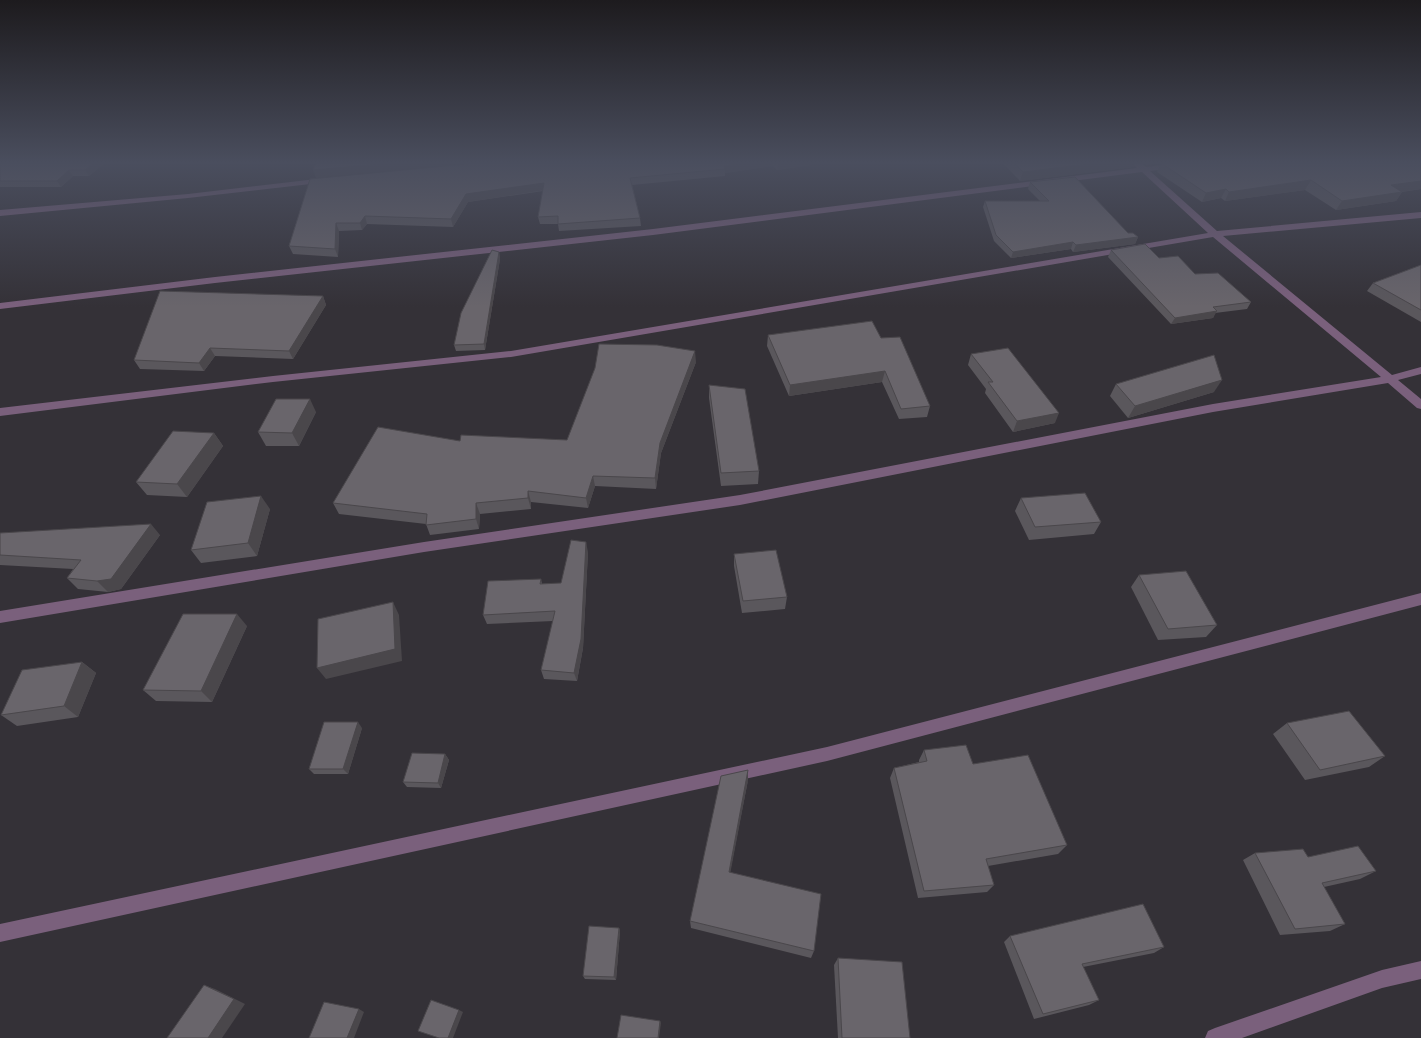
<svg xmlns="http://www.w3.org/2000/svg" width="1421" height="1038" font-family="Ubuntu,sans-serif">
<style>
.lines{fill:none;stroke-linecap:round;stroke-linejoin:round}
.minor{fill:#7a607c;fill-rule:evenodd}
.wall{fill:#5a575c}
.shaded-wall{fill:#4a474b}
.building{fill:#69656b;stroke:#4a474b}
</style>
<rect width="100%" height="100%" fill="#343137"/>
<g class="lines">
<g class="minor">
<polygon points="1131,162 1140,162 1146,167 1188,162 1210,162 1206,164 1150,171 1217,231 1421,212 1421,218 1223,236 1392,375 1421,367 1421,374 1398,380 1421,399 1421,409 1417,408 1388,383 1213,412 740,505 424,552 0,623 0,611 424,542 740,495 1213,404 1381,377 1213,237 511,357 273,382 0,416 0,408 273,376 511,351 1208,233 1142,172 653,235 215,283 0,309 0,303 215,277 653,229 1137,168"/>
<polygon points="325,178 329,180 328,182 188,198 0,216 0,210 188,194"/>
<polygon points="1421,593 1421,605 827,761 0,942 0,924 827,747"/>
<polygon points="1421,961 1421,979 1382,988 1242,1038 1205,1038 1208,1031 1215,1028 1382,970"/>
</g>
</g>
<g class="wall">
<polygon points="0,162 106,162 89,176 73,176 61,187 0,187"/>
<polygon points="488,162 812,162 811,165 777,170 773,166 725,173 725,176 632,185 640,218 641,226 559,231 558,224 540,224 538,217 543,191 468,202 453,227 367,224 362,230 339,231 338,257 293,254 289,246 310,179"/>
<polygon points="1002,162 1135,162 1133,167 1020,181"/>
<polygon points="1142,162 1421,162 1421,189 1402,192 1396,201 1336,210 1305,190 1225,201 1221,198 1202,202 1157,172 1161,163 1147,165"/>
<polygon points="1030,182 1128,233 1138,237 1135,244 1073,252 1071,249 1011,258 994,241 983,207 985,201 1040,201 1028,189"/>
<polygon points="1111,250 1159,258 1195,274 1251,302 1247,309 1215,313 1213,318 1171,324 1108,257"/>
<polygon points="499,252 500,259 485,350 456,351 454,345"/>
<polygon points="1421,265 1421,322 1367,291 1373,283"/>
<polygon points="323,296 326,305 293,359 215,356 204,371 140,369 134,360"/>
<polygon points="768,335 881,338 930,406 927,417 899,419 882,382 789,396 767,346"/>
<polygon points="971,354 1055,423 1013,432 985,393 986,389 968,365"/>
<polygon points="696,362 661,453 656,489 595,486 588,508 531,502 531,509 480,514 479,529 430,535 426,524 339,514 333,503 460,441 567,440"/>
<polygon points="1116,384 1214,392 1128,418 1110,396"/>
<polygon points="709,385 759,471 758,484 721,486 709,398"/>
<polygon points="316,412 299,446 266,446 258,432"/>
<polygon points="214,433 223,446 187,497 147,495 136,482"/>
<polygon points="1021,498 1101,522 1094,534 1029,540 1015,511"/>
<polygon points="270,509 257,556 201,563 191,550"/>
<polygon points="0,533 160,535 121,589 108,592 78,589 67,578 73,569 0,565"/>
<polygon points="588,552 583,648 577,681 544,679 541,670 553,621 487,624 483,615 541,579 542,584 561,583"/>
<polygon points="734,554 787,597 785,609 742,613 734,566"/>
<polygon points="1139,575 1217,625 1206,637 1158,640 1131,587"/>
<polygon points="247,626 212,702 156,701 143,690"/>
<polygon points="82,662 96,673 78,717 17,726 1,715"/>
<polygon points="1287,723 1385,756 1369,767 1305,780 1273,734"/>
<polygon points="362,728 348,774 314,774 309,769"/>
<polygon points="924,750 973,764 1067,845 1058,854 988,866 994,885 987,892 918,898 890,778 894,768 919,762 919,760"/>
<polygon points="445,754 449,760 441,788 407,787 403,782"/>
<polygon points="748,780 730,872 814,951 811,958 691,928 690,921"/>
<polygon points="1255,853 1308,857 1376,871 1360,879 1324,887 1345,924 1330,931 1280,935 1243,860"/>
<polygon points="619,928 620,931 616,980 585,979 583,976"/>
<polygon points="1010,936 1164,947 1154,953 1083,967 1099,1000 1089,1005 1034,1019 1004,942"/>
<polygon points="838,958 910,1038 838,1038 834,965"/>
</g>
<g class="shaded-wall">
<polygon points="95,162 106,162 89,176 85,170"/>
<polygon points="402,162 481,162 316,178 313,170"/>
<polygon points="751,162 774,162 773,166 725,173 725,169 724,166"/>
<polygon points="785,162 812,162 811,165 777,170 778,163"/>
<polygon points="1103,162 1135,162 1133,167 1020,181 1023,172"/>
<polygon points="1148,162 1173,162 1147,165"/>
<polygon points="69,170 73,176 61,187 57,181"/>
<polygon points="1311,180 1305,190 1225,201 1229,192"/>
<polygon points="1421,181 1421,189 1385,194 1391,185"/>
<polygon points="544,183 545,190 468,202 453,227 451,219 466,194"/>
<polygon points="1226,189 1221,198 1202,202 1206,193"/>
<polygon points="1402,192 1396,201 1336,210 1342,201"/>
<polygon points="365,216 367,224 362,230 360,223"/>
<polygon points="336,223 339,231 338,257 335,249"/>
<polygon points="1138,237 1135,244 1073,252 1076,245"/>
<polygon points="1073,242 1071,249 1011,258 1013,252"/>
<polygon points="499,252 500,259 485,350 484,344"/>
<polygon points="323,296 326,305 293,359 289,351"/>
<polygon points="1217,311 1213,318 1171,324 1175,318"/>
<polygon points="210,348 215,356 204,371 199,363"/>
<polygon points="695,351 696,362 661,453 656,489 655,478 660,443"/>
<polygon points="885,371 882,382 789,396 790,385"/>
<polygon points="1222,380 1214,392 1128,418 1135,406"/>
<polygon points="310,399 316,412 299,446 292,433"/>
<polygon points="1059,413 1055,423 1013,432 1017,421"/>
<polygon points="214,433 223,446 187,497 177,484"/>
<polygon points="593,476 595,486 588,508 586,498"/>
<polygon points="528,491 531,502 531,509 528,498"/>
<polygon points="261,496 270,509 257,556 248,543"/>
<polygon points="476,503 480,514 479,529 476,519"/>
<polygon points="151,524 160,535 121,589 108,592 97,581"/>
<polygon points="586,542 588,552 583,648 577,681 574,673"/>
<polygon points="393,602 399,615 402,661 326,679 317,668"/>
<polygon points="237,614 247,626 212,702 201,691"/>
<polygon points="82,662 96,673 78,717 64,706"/>
<polygon points="358,722 362,728 348,774 343,769"/>
<polygon points="445,754 449,760 441,788 438,783"/>
<polygon points="748,770 748,780 729,880 729,872"/>
<polygon points="619,928 620,931 616,980 614,977"/>
<polygon points="204,985 215,989 245,1004 222,1038 208,1038"/>
<polygon points="359,1009 364,1012 354,1038 347,1038"/>
<polygon points="459,1010 463,1012 453,1038 448,1038"/>
<polygon points="660,1021 661,1023 659,1038 658,1038"/>
</g>
<g class="building">
<polygon points="0,162 95,162 85,170 69,170 57,181 0,181"/>
<polygon points="316,162 402,162 313,170"/>
<polygon points="487,162 751,162 724,166 725,169 630,178 640,218 558,224 558,216 538,217 544,183 466,194 451,219 365,216 360,223 336,223 335,249 289,246 310,179"/>
<polygon points="1013,162 1103,162 1023,172"/>
<polygon points="1170,162 1421,162 1421,181 1391,185 1402,192 1342,201 1311,180 1229,192 1226,189 1206,193 1161,163"/>
<polygon points="1075,177 1128,233 1133,233 1138,237 1076,245 1073,242 1013,252 996,235 985,201 1049,201 1030,182"/>
<polygon points="1145,244 1159,258 1178,256 1195,274 1218,273 1251,302 1213,307 1217,311 1175,318 1111,250"/>
<polygon points="492,250 499,252 484,344 454,345 461,313"/>
<polygon points="1421,265 1421,310 1373,283"/>
<polygon points="160,291 323,296 289,351 210,348 199,363 134,360"/>
<polygon points="872,321 881,338 900,337 930,406 901,409 885,371 790,385 768,335"/>
<polygon points="599,344 657,345 695,351 660,443 655,478 593,476 586,498 528,491 528,498 476,503 476,519 426,525 427,514 333,503 378,427 460,441 461,435 567,440 595,368"/>
<polygon points="1008,348 1059,413 1017,421 988,382 993,382 971,354"/>
<polygon points="1214,355 1222,380 1135,406 1116,384"/>
<polygon points="709,385 745,389 759,471 721,473"/>
<polygon points="276,399 310,399 292,433 258,432"/>
<polygon points="173,431 214,433 177,484 136,482"/>
<polygon points="1085,493 1101,522 1035,527 1021,498"/>
<polygon points="261,496 248,543 191,550 207,502"/>
<polygon points="151,524 111,579 97,581 67,578 81,560 0,555 0,533"/>
<polygon points="571,540 586,542 581,639 574,673 541,670 555,611 483,615 488,581 541,579 540,584 561,583"/>
<polygon points="776,550 787,597 743,601 734,554"/>
<polygon points="1186,571 1217,625 1168,629 1139,575"/>
<polygon points="393,602 395,649 317,668 318,619"/>
<polygon points="183,614 237,614 201,691 143,690"/>
<polygon points="82,662 64,706 1,715 22,670"/>
<polygon points="1349,711 1385,756 1320,770 1287,723"/>
<polygon points="324,722 358,722 343,769 309,769"/>
<polygon points="966,745 973,764 1028,755 1067,845 986,859 994,885 924,891 894,768 927,761 924,750"/>
<polygon points="412,753 445,754 438,783 403,782"/>
<polygon points="748,770 729,872 821,894 814,951 690,921 721,776"/>
<polygon points="1358,846 1376,871 1322,883 1345,924 1295,929 1255,853 1303,849 1308,857"/>
<polygon points="1143,904 1164,947 1082,964 1099,1000 1043,1014 1010,936"/>
<polygon points="589,926 619,928 614,977 583,976"/>
<polygon points="838,958 902,962 910,1038 842,1038"/>
<polygon points="204,985 234,999 208,1038 167,1038"/>
<polygon points="431,1000 459,1010 448,1038 439,1038 418,1031"/>
<polygon points="324,1002 359,1009 347,1038 309,1038"/>
<polygon points="621,1015 660,1021 658,1038 617,1038"/>
</g>
<linearGradient id="sky" x2="0" y2="1"><stop stop-color="#1d1b1e"/><stop offset="0.53" stop-color="#4a4e5e"/><stop offset="1" stop-color="#4a4e5e" stop-opacity="0"/></linearGradient>
<rect width="1421" height="307" fill="url(#sky)"/>
</svg>
